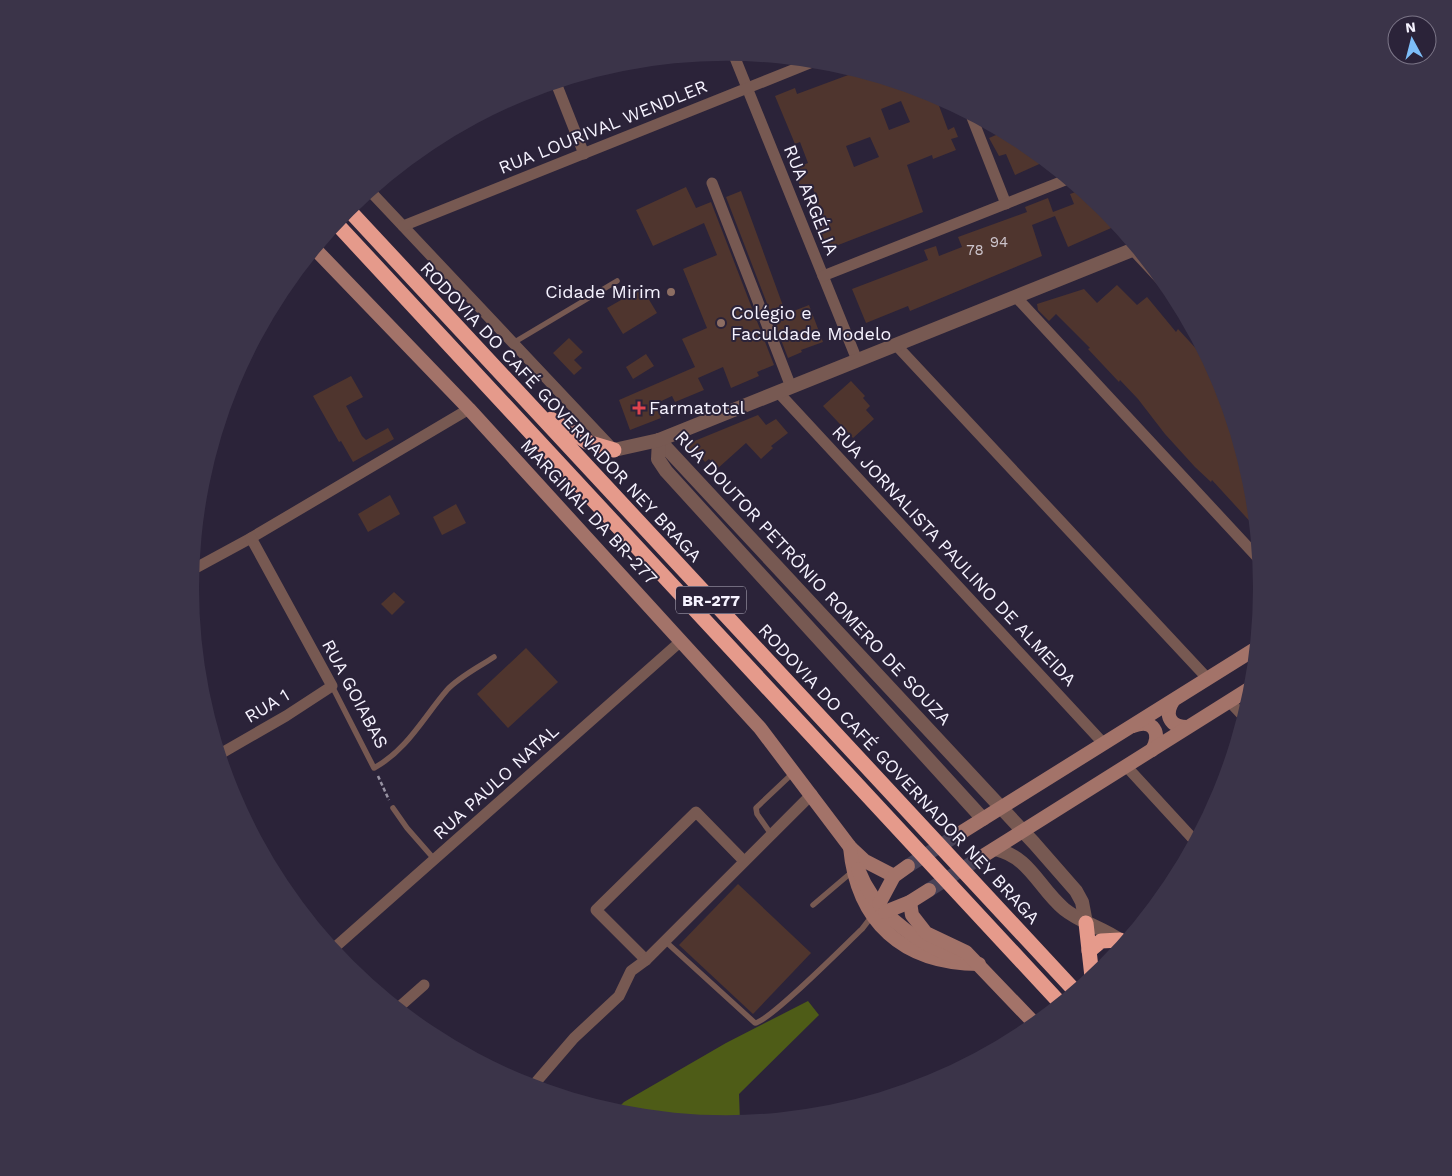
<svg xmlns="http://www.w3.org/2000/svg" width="1452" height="1176" font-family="'Work Sans',sans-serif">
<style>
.forest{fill:#4e5c17}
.building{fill:#4f352e;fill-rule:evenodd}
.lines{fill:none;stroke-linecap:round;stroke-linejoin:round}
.secondary-tunnel{stroke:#494257;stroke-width:14;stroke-dasharray:14 7;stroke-linecap:butt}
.path{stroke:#9893a3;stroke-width:2.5;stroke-dasharray:4 2.5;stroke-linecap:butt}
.service{stroke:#775952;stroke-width:5.5}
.minor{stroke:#775952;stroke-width:11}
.tertiary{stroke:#775952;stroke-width:14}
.secondary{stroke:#a37369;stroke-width:14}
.motorway{stroke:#e59a8b;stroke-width:15}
.education-dot{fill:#8d6e63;stroke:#2b2339;stroke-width:2}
.health-dot{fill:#e0444e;stroke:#2b2339;stroke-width:2}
.labels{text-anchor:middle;stroke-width:4;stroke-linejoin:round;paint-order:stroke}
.number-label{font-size:15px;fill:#ccc4cb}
.shield{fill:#2b2339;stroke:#b9b5c4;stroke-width:1}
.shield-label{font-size:16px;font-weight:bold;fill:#f6f3ff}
.street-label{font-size:18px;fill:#f6f3ff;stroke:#2b2339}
.poi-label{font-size:18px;fill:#f6f3ff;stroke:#2b2339;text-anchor:start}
</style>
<rect width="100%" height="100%" fill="#2b2339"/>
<polygon class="forest" points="808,1001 819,1015 739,1094 740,1122 726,1123 615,1111 624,1102 726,1043"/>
<g class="building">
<path d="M859,71L935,95L948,130L954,127L958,137L951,139L956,150L933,159L932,155L907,165L923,212L828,249L808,208L819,203L811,184L801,188L793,169L808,163L800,142L795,144L775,96L795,88L797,94ZM901,101L910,122L889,130L881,109ZM870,137L879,157L854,167L846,146Z"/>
<polygon points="1003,132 1024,143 1046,161 1015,175 1006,154 999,156 989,138"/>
<polygon points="686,187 696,208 711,202 774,365 757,372 759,376 731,388 723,367 698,378 704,390 675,402 672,396 655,404 661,418 630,430 619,400 695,367 682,339 707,328 683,269 717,255 704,223 653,246 636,210"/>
<polygon points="1081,190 1105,210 1118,225 1068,247 1055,216 1032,225 1042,256 910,311 908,306 866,323 852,289 928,260 924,250 936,246 939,256 962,247 958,237 1027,212 1025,207 1048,198 1053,212 1074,204 1070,194"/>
<polygon points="741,191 786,314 809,305 823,342 801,350 802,352 788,358 726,197"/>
<polygon points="1117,285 1137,305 1147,297 1176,332 1178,329 1212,366 1221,383 1251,484 1255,527 1212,480 1211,482 1195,467 1165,434 1138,399 1120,380 1119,382 1088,349 1090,348 1056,314 1049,321 1038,310 1037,304 1084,289 1097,303"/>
<polygon points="642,288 657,313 623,334 607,308"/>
<polygon points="569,338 583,352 574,360 582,368 574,375 553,353"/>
<polygon points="646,354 654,366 633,379 626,367"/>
<polygon points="351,376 363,397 346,406 362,436 366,440 388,428 394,439 353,462 341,441 339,442 313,396"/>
<polygon points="851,381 865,396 863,398 870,406 866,410 874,419 853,438 823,406"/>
<polygon points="758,415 766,425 776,419 788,433 771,446 773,448 761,459 746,443 717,469 709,459 705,462 698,454 696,456 688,447 692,442"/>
<polygon points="390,495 400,514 368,532 358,514"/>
<polygon points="456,504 466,523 442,535 433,517"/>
<polygon points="394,592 405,602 392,615 381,604"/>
<polygon points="526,648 558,682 508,728 477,694"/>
<polygon points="738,884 811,953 753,1014 679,945"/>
</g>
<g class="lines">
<g class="secondary-tunnel">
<polyline points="908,866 962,832"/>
<polyline points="929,890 983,856"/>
</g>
<polyline class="path" points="378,776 389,800"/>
<g class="service">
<polyline points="513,343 617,281"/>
<path d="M332,686L374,768C407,750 423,718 447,690C459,677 479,667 494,657"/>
<polyline points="393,808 407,828 435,860"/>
<polyline points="771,834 757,814 756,808 793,773"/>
<polyline points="813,905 853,871"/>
<path d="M665,941L755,1023C770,1021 846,944 862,929L872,916"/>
</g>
<g class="minor">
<polyline points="733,53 857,360"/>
<polyline points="556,83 584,154"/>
<polyline points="971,115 1006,204"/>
<polyline points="712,183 791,387"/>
<polyline points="370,191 614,450"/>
<polyline points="403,226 815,61"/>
<polyline points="1133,250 1173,293"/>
<polyline points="823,276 1068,179"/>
<polyline points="1016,297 1259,559"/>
<polyline points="896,345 1208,679"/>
<polyline points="778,392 1104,744"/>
<polyline points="192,570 251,538 469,409"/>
<polyline points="1229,701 1244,717"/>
<polyline points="220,754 286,716 332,686 251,538"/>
<polyline points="1126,766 1195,841"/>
<polyline points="333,949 681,641"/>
<polyline points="646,960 596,910 696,812 744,861"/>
<polyline points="398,1008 424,985"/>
<polyline points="537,1081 574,1038 619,996 631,971 646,960 812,794"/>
</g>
<g class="tertiary">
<polyline points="659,440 1034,843 1076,891 1082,902 1086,923"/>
<polyline points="659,440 658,459 666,471 983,819"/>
<polyline points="614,450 659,440 1137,248"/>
<path d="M995,849C1030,857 1038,887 1064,909C1081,923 1104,928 1121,941"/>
</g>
<g class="secondary">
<polyline points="315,249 469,409 760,728 850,847 865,861 894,876"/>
<path d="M1173,701C1164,715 1170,727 1187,727"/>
<path d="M1133,726C1153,718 1162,733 1152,750"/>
<polyline points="962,832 1255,649"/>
<path d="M850,847C857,922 903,964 979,964"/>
<polyline points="983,856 1252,687"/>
<path d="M858,869C875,913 913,940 954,957"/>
<polyline points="910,902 912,915 926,933 966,952 1035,1024"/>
<polyline points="879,904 894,876 908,866"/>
<polyline points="885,912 910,902 929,890"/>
</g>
<g class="motorway">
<polyline points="348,209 1075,991"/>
<polyline points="336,223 1060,1003"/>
<polyline points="551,419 587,442 614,450"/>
<polyline points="1086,923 1092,977"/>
<polyline points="1089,951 1101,941 1120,940"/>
</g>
</g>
<g class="education-dot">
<circle cx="671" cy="292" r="5"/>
<circle cx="721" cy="323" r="5"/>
</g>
<path class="health-dot" d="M636.5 400.5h5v5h5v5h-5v5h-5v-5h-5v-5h5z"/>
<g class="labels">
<g class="number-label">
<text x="999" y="247">94</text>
<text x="975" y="255">78</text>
</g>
<rect class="shield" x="676" y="586.5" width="70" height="27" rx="4"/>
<g class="shield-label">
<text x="711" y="606">BR-277</text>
</g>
<g class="street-label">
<text transform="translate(603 127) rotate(-22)" y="6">RUA LOURIVAL WENDLER</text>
<text transform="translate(811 200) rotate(68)" y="6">RUA ARGÉLIA</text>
<text transform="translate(561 412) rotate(47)" y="6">RODOVIA DO CAFÉ GOVERNADOR NEY BRAGA</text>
<text transform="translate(589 512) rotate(47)" y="6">MARGINAL DA BR-277</text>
<text transform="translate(954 556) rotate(47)" y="6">RUA JORNALISTA PAULINO DE ALMEIDA</text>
<text transform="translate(813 578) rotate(47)" y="6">RUA DOUTOR PETRÔNIO ROMERO DE SOUZA</text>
<text transform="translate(355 694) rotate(62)" y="6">RUA GOIABAS</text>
<text transform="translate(267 706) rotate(-31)" y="6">RUA 1</text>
<text transform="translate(899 774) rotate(47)" y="6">RODOVIA DO CAFÉ GOVERNADOR NEY BRAGA</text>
<text transform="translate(496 782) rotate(-42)" y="6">RUA PAULO NATAL</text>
</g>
<g class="poi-label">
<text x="661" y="298" text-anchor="end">Cidade Mirim</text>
<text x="731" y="319">Colégio e<tspan x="731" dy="21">Faculdade Modelo</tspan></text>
<text x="649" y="414">Farmatotal</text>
</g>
</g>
<path d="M0 0H1452V1176H0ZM199 588a527 527 0 1 1 1054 0a527 527 0 1 1-1054 0Z" fill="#3b3449" fill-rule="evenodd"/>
<g transform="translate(1412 40) rotate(353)"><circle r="24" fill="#2b2339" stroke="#7c7688"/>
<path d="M0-4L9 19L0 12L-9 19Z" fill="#7dbef9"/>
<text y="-8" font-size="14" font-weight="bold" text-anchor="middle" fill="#f6f3ff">N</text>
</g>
</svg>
